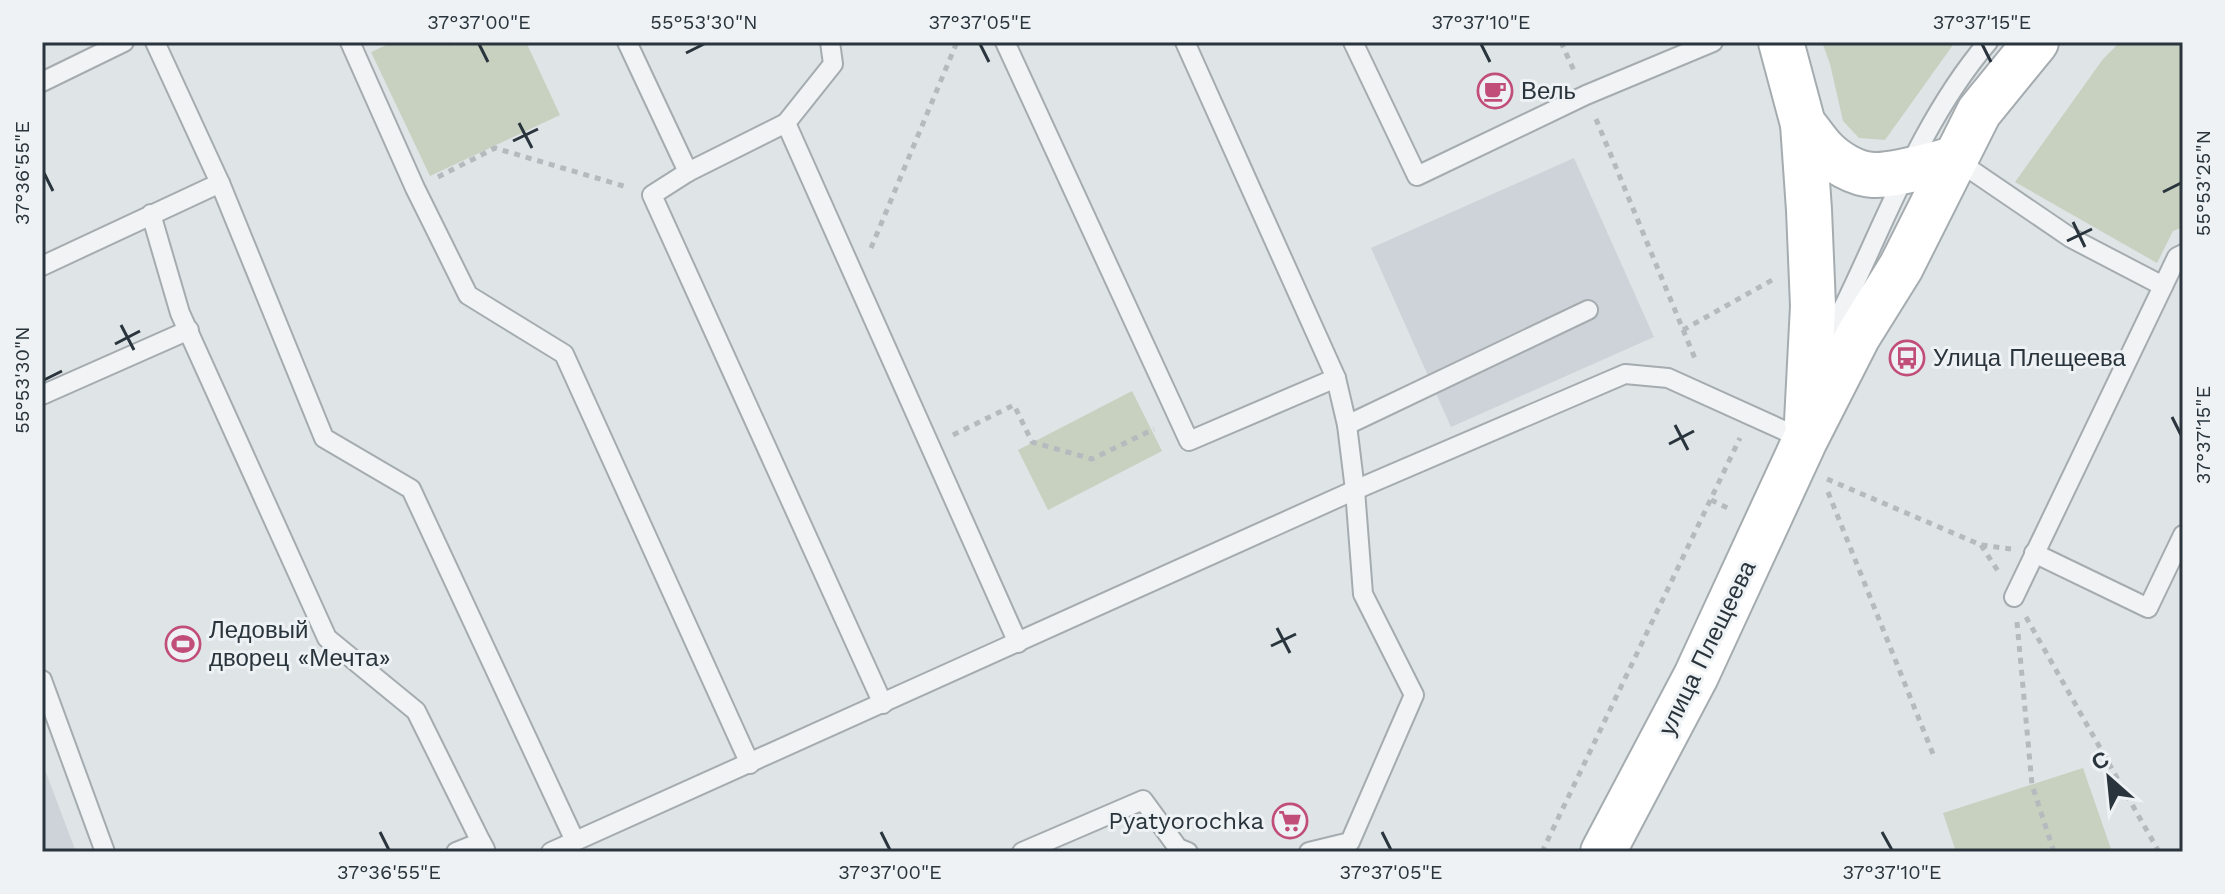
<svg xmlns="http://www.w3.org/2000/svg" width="2225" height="894" font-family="'Work Sans',sans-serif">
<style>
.built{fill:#cdd3d8}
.green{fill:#c8d0c0}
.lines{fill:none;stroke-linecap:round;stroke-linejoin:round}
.service-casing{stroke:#a5acb0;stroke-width:22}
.secondary-casing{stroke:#a5acb0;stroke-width:48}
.path{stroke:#b5babe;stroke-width:5;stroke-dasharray:6 6;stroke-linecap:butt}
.service{stroke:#f1f3f5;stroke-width:18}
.secondary{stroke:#fff;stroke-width:44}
.ticks{fill:none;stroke:#29343c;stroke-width:3}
.labels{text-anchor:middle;stroke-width:6;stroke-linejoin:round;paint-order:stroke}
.poi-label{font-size:24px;fill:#29343c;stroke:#eef2f4;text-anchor:start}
.street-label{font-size:24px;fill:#29343c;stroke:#eef2f4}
.neatline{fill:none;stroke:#29343c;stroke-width:3}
.ticks-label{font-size:20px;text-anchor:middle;fill:#29343c}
</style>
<rect width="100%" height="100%" fill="#dfe4e7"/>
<g class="built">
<polygon points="1574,158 1654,337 1451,427 1371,248"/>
<polygon points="42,762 76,852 42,852"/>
</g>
<g class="green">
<polygon points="393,42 452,42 454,46 463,42 526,42 560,115 430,176 371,52"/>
<polygon points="1822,42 1955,42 1885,140 1859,138 1843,121 1830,64"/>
<polygon points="2120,42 2183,42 2183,227 2173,231 2157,263 2015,182 2103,59"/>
<polygon points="1132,391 1162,451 1048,510 1018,450"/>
<polygon points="2083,768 2112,852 1956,852 1943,813"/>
</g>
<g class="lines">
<g class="service-casing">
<g id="service">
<polyline points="155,42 220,183 324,438 411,489 575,841"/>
<polyline points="350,42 415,188 468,295 564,354 750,764"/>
<polyline points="627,42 688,172 786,123"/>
<polyline points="830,42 833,64 786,123 1018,643"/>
<polyline points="1005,42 1189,441 1336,378"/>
<polyline points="1185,42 1336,378 1347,425 1355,490 1363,594 1414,695 1350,842 1309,852"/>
<polyline points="1353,42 1417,176 1586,95 1713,42"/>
<polyline points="42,82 124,42"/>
<polyline points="1955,159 2071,238 2163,286"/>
<polyline points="688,172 652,195 883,704"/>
<polyline points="151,214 180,313 327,638 416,711 481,842"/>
<polyline points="42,266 220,183"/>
<path d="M1823,348C1877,247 1913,130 1988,42"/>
<polyline points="42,395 189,330"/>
<polyline points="1347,425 1588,310"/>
<polyline points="2034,553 2148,608 2183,535"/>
<polyline points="2014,597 2177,257 2183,254"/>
<polyline points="42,680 105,852"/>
<polyline points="456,852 481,842 485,849"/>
<polyline points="551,852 1355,490 1625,374 1668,378 1805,440"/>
<polyline points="1022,852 1143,800 1178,848 1188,852"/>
</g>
</g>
<g class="secondary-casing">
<g id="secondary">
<polyline points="1781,42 1803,124 1809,210 1813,306 1807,422"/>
<path d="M1803,124C1810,132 1816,141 1823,149C1835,162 1855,174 1873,175C1894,176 1934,164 1955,159"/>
<polyline points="1603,852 1696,676 1805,440 1858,336 1901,267 1979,112 2036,42"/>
</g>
</g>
<g class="path">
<polyline points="1561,42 1575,73"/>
<polyline points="1596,119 1696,361"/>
<polyline points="438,177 495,148 627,187"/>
<polyline points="871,248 957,42"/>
<polyline points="1683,330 1774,279"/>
<polyline points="953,435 1014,405 1032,442 1092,459 1154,429"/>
<polyline points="1827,479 1981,545 2011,549"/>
<polyline points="1828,492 1935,759"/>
<polyline points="1711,500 1732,510"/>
<polyline points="1981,545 1998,571"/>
<polyline points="2026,617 2159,852"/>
<polyline points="2017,622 2032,785 2054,852"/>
<polyline points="1542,852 1740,438"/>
</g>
<use href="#service" class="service"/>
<use href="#secondary" class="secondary"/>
</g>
<path class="ticks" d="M479,44L488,62M980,44L989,62M1481,44L1490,62M1982,44L1991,62M686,53L704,44M519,123L532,148M513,141L538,129M44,173L53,191M2163,192L2181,183M2073,222L2085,247M2067,241L2092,229M121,325L134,350M115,344L140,331M44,380L62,371M2172,417L2181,435M1675,425L1688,450M1669,444L1694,431M1277,628L1290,653M1271,646L1296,634M380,832L389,850M881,832L890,850M1382,832L1391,850M1882,832L1892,850"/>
<defs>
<g id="cafe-ring" transform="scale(1.8)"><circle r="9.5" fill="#eef2f4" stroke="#c14e79" stroke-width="1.5"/><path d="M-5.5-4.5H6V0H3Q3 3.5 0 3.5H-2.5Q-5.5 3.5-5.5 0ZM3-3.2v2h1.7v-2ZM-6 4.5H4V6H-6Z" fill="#c14e79"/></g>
<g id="bus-ring" transform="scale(1.8)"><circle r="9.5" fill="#eef2f4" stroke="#c14e79" stroke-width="1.5"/><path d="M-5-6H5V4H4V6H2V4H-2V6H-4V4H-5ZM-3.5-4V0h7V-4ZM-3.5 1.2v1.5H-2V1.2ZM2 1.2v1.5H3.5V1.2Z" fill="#c14e79"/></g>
<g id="stadium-ring" transform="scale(1.8)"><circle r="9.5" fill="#eef2f4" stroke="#c14e79" stroke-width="1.5"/><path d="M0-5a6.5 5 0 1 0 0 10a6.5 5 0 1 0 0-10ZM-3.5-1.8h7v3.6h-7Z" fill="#c14e79"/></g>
<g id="supermarket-ring" transform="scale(1.8)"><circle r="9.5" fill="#eef2f4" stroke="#c14e79" stroke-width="1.5"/><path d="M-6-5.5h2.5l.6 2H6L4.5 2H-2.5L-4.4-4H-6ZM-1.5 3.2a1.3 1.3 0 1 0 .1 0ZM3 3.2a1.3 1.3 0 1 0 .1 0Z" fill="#c14e79"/></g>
</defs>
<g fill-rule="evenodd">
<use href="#cafe-ring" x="1495" y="91"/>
<use href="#bus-ring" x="1907" y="358"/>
<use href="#stadium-ring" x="183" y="644"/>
<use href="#supermarket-ring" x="1290" y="821"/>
</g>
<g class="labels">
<g class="poi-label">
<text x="1521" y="99">Вель</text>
<text x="1933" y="366">Улица Плещеева</text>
<text x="209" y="638">Ледовый<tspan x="209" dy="28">дворец «Мечта»</tspan></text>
<text x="1264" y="829" text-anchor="end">Pyatyorochka</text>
</g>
<g class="street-label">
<text transform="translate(1707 648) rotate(-64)" y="8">улица Плещеева</text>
</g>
</g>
<rect width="2225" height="894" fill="none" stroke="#eef2f4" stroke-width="88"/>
<g transform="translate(2109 778) rotate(333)" stroke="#eef2f4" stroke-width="6" paint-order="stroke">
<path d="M0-6L14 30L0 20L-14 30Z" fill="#29343c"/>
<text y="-12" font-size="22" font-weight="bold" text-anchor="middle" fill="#29343c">С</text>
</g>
<rect x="44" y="44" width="2137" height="806" class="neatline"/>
<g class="ticks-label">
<text x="479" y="29">37°37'00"E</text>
<text x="704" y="29">55°53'30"N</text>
<text x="980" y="29">37°37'05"E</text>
<text x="1481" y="29">37°37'10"E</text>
<text x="1982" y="29">37°37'15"E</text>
<text transform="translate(22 173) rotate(-90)" y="7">37°36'55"E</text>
<text transform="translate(2203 183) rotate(-90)" y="7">55°53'25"N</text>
<text transform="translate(22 380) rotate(-90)" y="7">55°53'30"N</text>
<text transform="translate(2203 435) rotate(-90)" y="7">37°37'15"E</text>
<text x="389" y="879">37°36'55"E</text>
<text x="890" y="879">37°37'00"E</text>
<text x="1391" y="879">37°37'05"E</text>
<text x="1892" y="879">37°37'10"E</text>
</g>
</svg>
